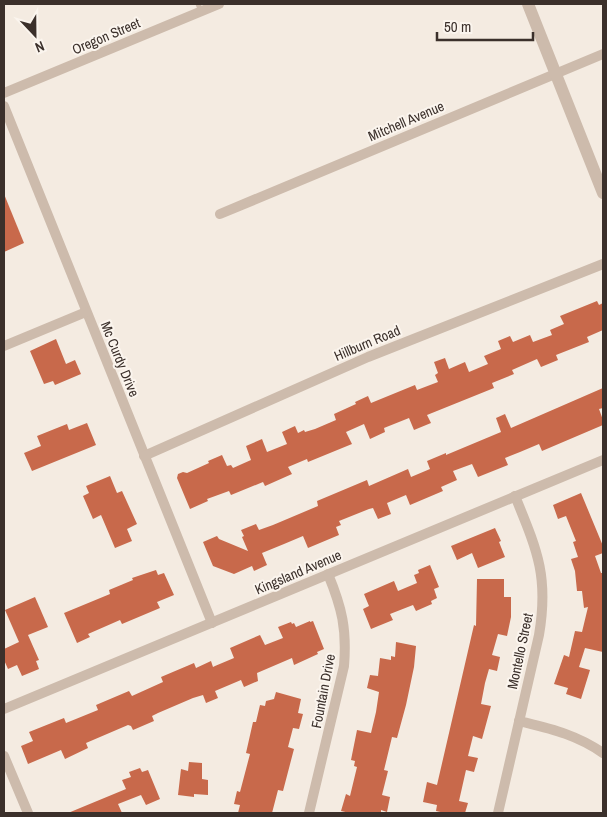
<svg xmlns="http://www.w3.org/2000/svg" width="607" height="817" font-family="'Archivo Narrow',sans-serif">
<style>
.building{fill:#c8694b}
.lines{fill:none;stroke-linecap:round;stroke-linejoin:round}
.service{stroke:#cdbbac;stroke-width:5}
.minor{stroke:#cdbbac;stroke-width:10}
.tertiary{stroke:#cdbbac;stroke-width:12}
.labels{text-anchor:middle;stroke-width:4;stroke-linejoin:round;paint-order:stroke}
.street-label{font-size:14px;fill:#3b302b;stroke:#fbf5ee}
</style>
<rect width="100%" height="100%" fill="#f4ebe1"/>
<g class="building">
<polygon points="4,194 24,243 4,252"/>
<polygon points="597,301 599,305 603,303 603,330 587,337 589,342 556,355 558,360 541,367 537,359 512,370 514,374 492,383 494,388 427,415 431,423 414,430 409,418 384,428 385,432 370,439 364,424 346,432 352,444 308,462 307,459 288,467 292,474 265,486 263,482 231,495 229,491 207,499 208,501 190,509 177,478 178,474 183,472 187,473 209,463 208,461 222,455 227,466 231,465 233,468 251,460 246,446 262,439 267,452 287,444 282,432 295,426 298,433 304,430 305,432 315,429 336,420 334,414 356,404 355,402 368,396 371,403 415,385 417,390 438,382 435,375 438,373 434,362 445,358 449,369 465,362 469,372 488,364 484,356 501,349 498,341 510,336 513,342 530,335 533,342 552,335 550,330 564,324 560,316"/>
<polygon points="56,339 66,364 75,360 81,374 55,385 53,381 44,384 30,351"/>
<polygon points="603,388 603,408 599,409 603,420 603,425 542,451 539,444 520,452 505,458 508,465 478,477 472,464 453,471 457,480 441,487 443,491 410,505 406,495 387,503 391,514 378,519 373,508 369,509 339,521 341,525 336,527 339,535 308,548 303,536 284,544 262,553 267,565 254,571 252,566 234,574 213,566 203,542 217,536 219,539 248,551 242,537 244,536 241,530 256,524 259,530 273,525 318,506 317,501 367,480 369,486 408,469 411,477 430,469 427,461 446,453 446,455 501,432 496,418 505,414 511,428"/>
<polygon points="87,423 96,445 32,471 24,453 41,446 37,436 67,424 69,430"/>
<polygon points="110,476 117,493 122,491 137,524 127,529 132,541 115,548 101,515 93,519 83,496 89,493 86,486"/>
<polygon points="581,493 603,546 603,553 595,556 601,573 603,573 603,652 585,648 579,667 590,670 581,699 566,694 568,688 554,684 564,655 569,657 575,631 582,632 588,607 584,608 582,591 577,591 575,571 571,559 578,557 573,542 576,541 566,516 558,519 553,505"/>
<polygon points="495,528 501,541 499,542 505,557 478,568 472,553 457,560 451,546"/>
<polygon points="430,565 439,587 434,589 437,598 431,601 432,604 416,611 413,605 390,614 393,620 371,629 363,609 369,606 364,594 394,581 398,591 417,583 414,575 419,573 418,570"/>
<polygon points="156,570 158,575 164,573 174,595 157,602 160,608 122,624 120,620 88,634 90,637 77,643 64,613 110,594 109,590 133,580 132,578"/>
<polygon points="477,579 504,579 504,597 511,597 511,617 507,636 498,634 492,655 500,657 497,671 489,669 485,683 481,704 491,706 482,739 473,736 468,756 478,758 474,772 466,770 459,801 468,803 465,813 445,813 436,811 437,805 423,802 427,782 437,785 474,625 476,626"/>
<polygon points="35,597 48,627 28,635 39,660 36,661 39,669 22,676 17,665 8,669 4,660 4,649 19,642 5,610"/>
<polygon points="310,621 310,622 313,621 324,649 317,652 318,654 294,665 292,658 257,673 258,681 244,687 241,680 215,691 218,698 206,703 203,695 193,698 158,713 152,716 154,721 133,730 131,726 128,725 86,743 88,748 65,759 61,750 28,764 21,746 33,741 29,732 64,718 66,723 98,710 96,705 129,691 132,696 163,682 161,677 187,666 194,663 196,668 211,661 213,667 215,666 234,658 230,648 260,635 265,645 283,638 278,627 291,622 292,624 294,623 296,627"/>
<polygon points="396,642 416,646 414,667 406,705 397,738 392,737 384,770 388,771 382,795 390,797 387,812 381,810 381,813 350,813 341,811 346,794 350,796 357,767 354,766 355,761 351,760 357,730 371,733 376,712 379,692 367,688 370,675 378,676 380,658 391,660 391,656 395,657"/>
<polygon points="276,692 301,699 298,713 303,714 299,729 293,728 288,747 294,749 283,791 278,790 272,813 238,813 240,805 234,804 237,791 240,792 250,754 246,753 253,722 256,722 260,705 265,706 266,701 274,699"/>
<polygon points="189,762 202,763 202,779 208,780 208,795 194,794 194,797 178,795 181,769 188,771"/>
<polygon points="140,768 142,772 148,770 160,799 146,805 141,795 118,804 122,813 68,813 126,789 122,780 131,777 129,772"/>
</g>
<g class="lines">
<polyline class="service" points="198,4 201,11"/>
<g class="minor">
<polyline points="4,93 219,4"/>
<polyline points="4,106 212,623"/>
<polyline points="220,214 603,54"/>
<polyline points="4,346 86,312"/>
<polyline points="144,456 368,357 603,264"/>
<polyline points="4,709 603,460"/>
<path d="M519,721C551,729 575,734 603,753"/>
<polyline points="4,756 28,813"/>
<path d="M309,813L344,666C347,629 342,608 328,574"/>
<path d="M498,813L539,635C549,576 537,550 515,496"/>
</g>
<polyline class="tertiary" points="528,4 603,193"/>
</g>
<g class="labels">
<g class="street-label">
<text transform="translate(106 36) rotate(-23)" y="5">Oregon Street</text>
<text transform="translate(406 121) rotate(-23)" y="5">Mitchell Avenue</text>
<text transform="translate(367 343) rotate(-23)" y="5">Hillburn Road</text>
<text transform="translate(120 359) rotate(68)" y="5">Mc Curdy Drive</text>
<text transform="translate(298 572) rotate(-23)" y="5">Kingsland Avenue</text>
<text transform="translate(520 651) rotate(-78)" y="5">Montello Street</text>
<text transform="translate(323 691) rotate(-79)" y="5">Fountain Drive</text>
</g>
</g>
<rect width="607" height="817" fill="none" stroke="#3b302b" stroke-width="10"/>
<g transform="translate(35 35) rotate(158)" stroke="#fbf5ee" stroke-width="4" paint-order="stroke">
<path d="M0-4L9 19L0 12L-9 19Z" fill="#3b302b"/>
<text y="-8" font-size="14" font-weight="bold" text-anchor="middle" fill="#3b302b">N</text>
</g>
<path d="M437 32v8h96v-8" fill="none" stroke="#3b302b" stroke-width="2.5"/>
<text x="444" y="32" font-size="15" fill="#3b302b" stroke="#fbf5ee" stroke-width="4" paint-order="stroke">50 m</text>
</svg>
